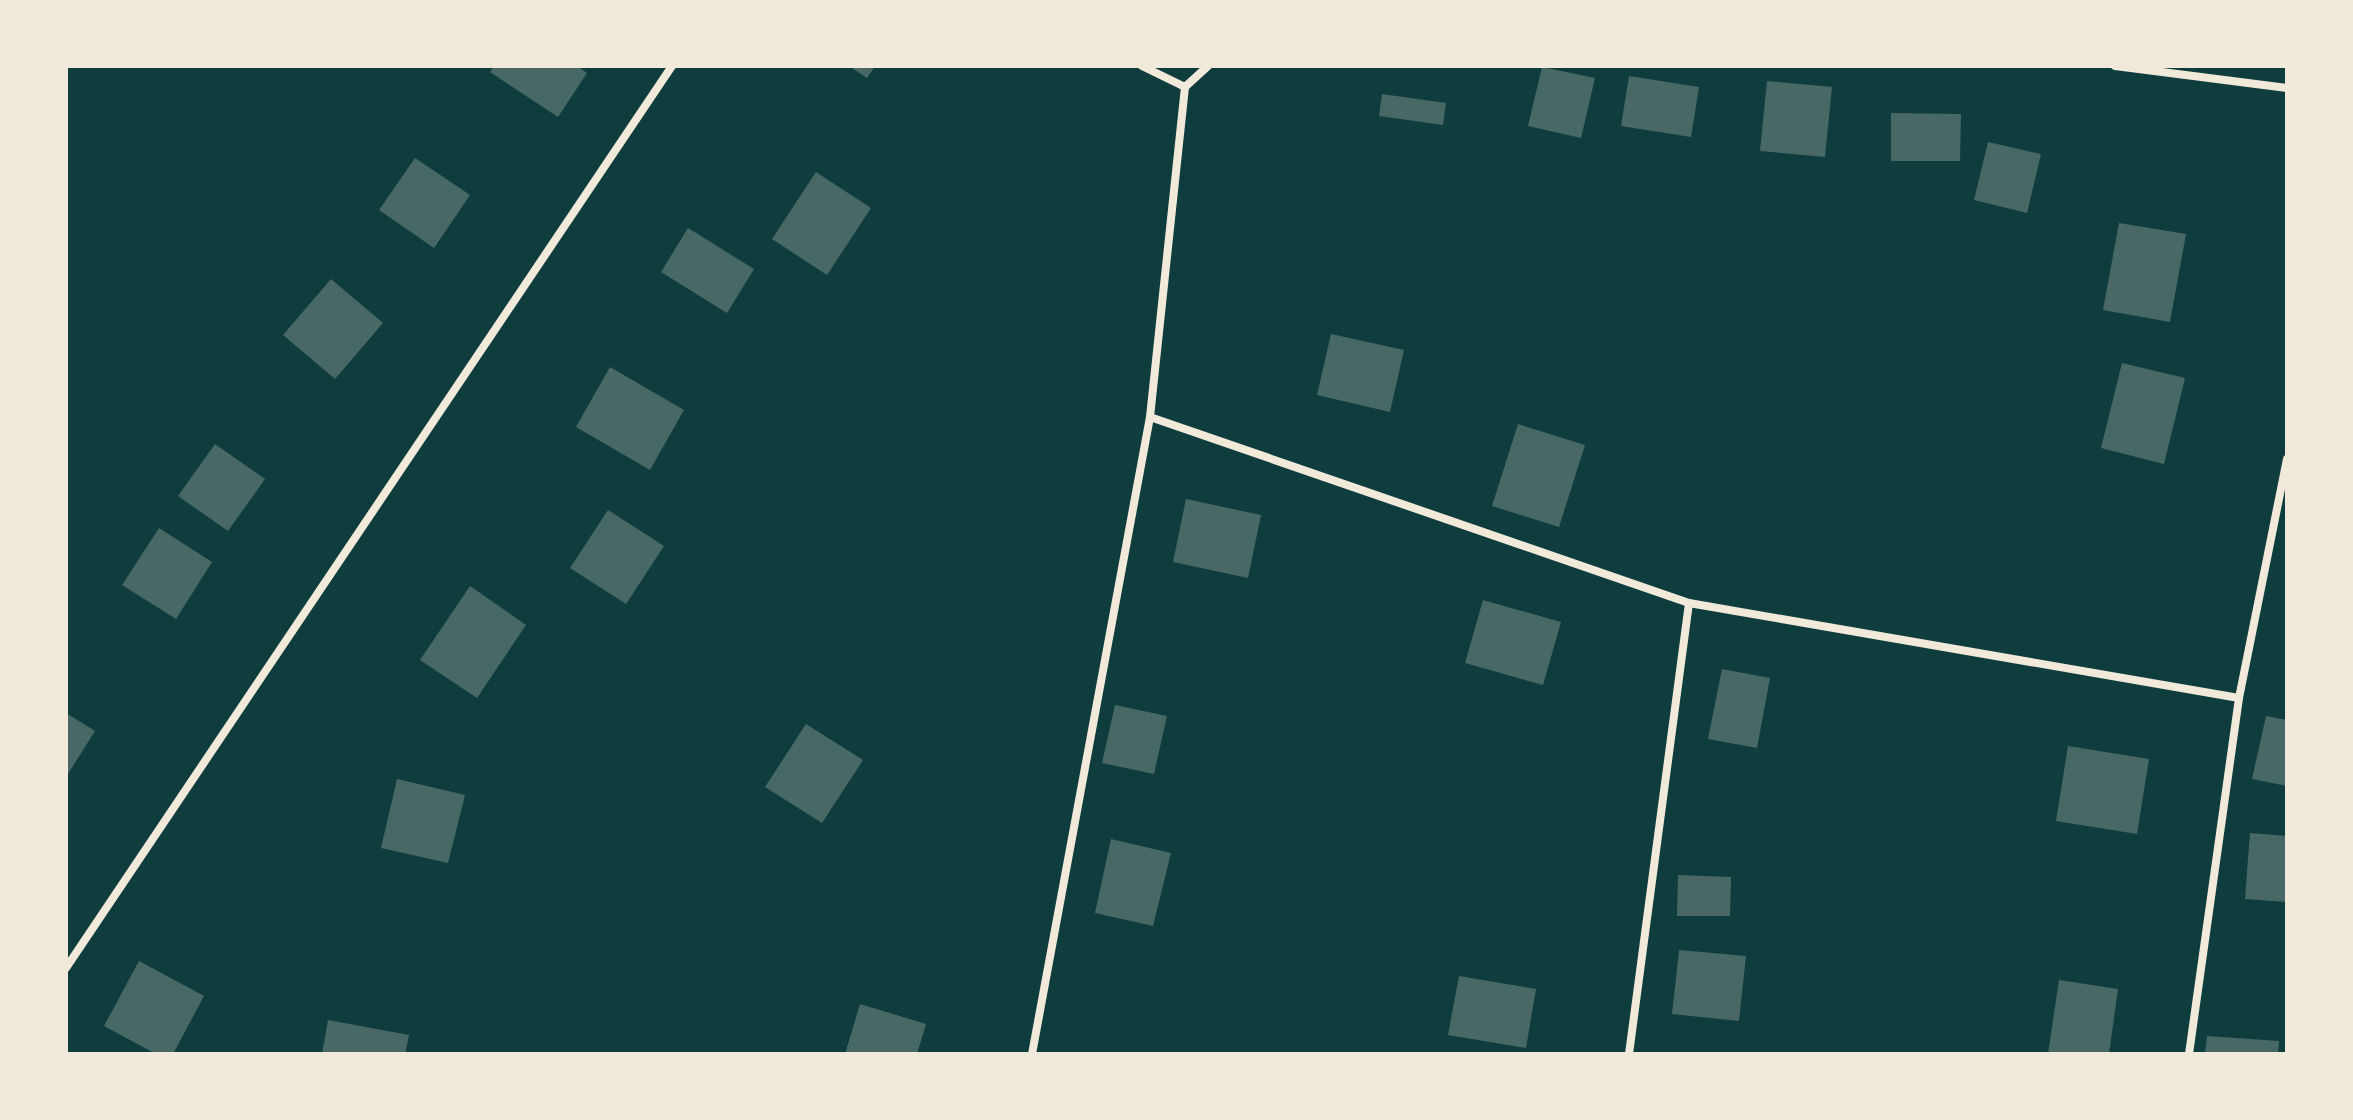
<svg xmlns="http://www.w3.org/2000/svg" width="2353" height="1120" font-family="'DM Sans',sans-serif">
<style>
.building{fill:#486865}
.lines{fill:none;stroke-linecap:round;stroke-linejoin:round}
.minor{stroke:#f1e9da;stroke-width:8}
</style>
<rect width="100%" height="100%" fill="#0f3d3e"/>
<g class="building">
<polygon points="494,66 577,66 587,73 558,117 490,72"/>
<polygon points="849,66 875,66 867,78"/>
<polygon points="1542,67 1595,78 1581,138 1528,126"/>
<polygon points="1629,76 1699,87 1691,137 1621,126"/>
<polygon points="1767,81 1832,87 1825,157 1760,151"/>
<polygon points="1382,94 1446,103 1443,125 1379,116"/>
<polygon points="1891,113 1961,114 1960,161 1891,161"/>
<polygon points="1988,142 2041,154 2027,213 1974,200"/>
<polygon points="415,158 470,195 434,248 379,210"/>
<polygon points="816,172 871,208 827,275 772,239"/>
<polygon points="2119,223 2186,234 2170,322 2103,310"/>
<polygon points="688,228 754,269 727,313 661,272"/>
<polygon points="331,279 383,323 335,379 283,335"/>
<polygon points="1331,334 1404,350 1390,412 1317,395"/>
<polygon points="2122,363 2185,378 2164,464 2101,448"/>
<polygon points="610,367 684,410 650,470 576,427"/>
<polygon points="1518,424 1585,445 1559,527 1492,506"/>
<polygon points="215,444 265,479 228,531 178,496"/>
<polygon points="1186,499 1261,515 1248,578 1173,562"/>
<polygon points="608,510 664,546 626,604 570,568"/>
<polygon points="159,528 212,562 176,619 122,585"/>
<polygon points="470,586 526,625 477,698 420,660"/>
<polygon points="1483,600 1561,622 1543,685 1465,663"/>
<polygon points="1722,669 1770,678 1757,748 1708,739"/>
<polygon points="1115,705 1167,716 1154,774 1102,763"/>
<polygon points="66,713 95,731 66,777"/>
<polygon points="2266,716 2287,720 2287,786 2252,779"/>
<polygon points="806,724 863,760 822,823 765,787"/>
<polygon points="2068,746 2149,759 2137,834 2056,821"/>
<polygon points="397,779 465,795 448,863 381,848"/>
<polygon points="2250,833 2287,836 2287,902 2245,899"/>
<polygon points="1111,839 1171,853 1153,926 1095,913"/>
<polygon points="1678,875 1731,877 1730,916 1677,916"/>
<polygon points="1679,950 1746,956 1739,1021 1672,1014"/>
<polygon points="139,961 204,996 173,1054 156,1054 104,1026"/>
<polygon points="1459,976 1536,989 1526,1048 1448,1035"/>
<polygon points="2059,980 2118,989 2109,1054 2048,1054"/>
<polygon points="860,1004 926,1024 917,1054 845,1054"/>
<polygon points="328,1020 409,1035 405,1054 322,1054"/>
<polygon points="2207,1036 2279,1041 2278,1054 2205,1054"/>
</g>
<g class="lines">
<g class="minor">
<polyline points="1142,66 1185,87 1208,66"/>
<polyline points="2115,66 2287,88"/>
<polyline points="1150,417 1689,603 2239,698"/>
<polyline points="66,968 672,66"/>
<polyline points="1032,1054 1150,417 1185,87"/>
<polyline points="1629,1054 1689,603"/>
<polyline points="2189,1054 2239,698 2287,459"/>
</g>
</g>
<rect width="2353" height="1120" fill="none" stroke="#f1e9da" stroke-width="136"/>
</svg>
